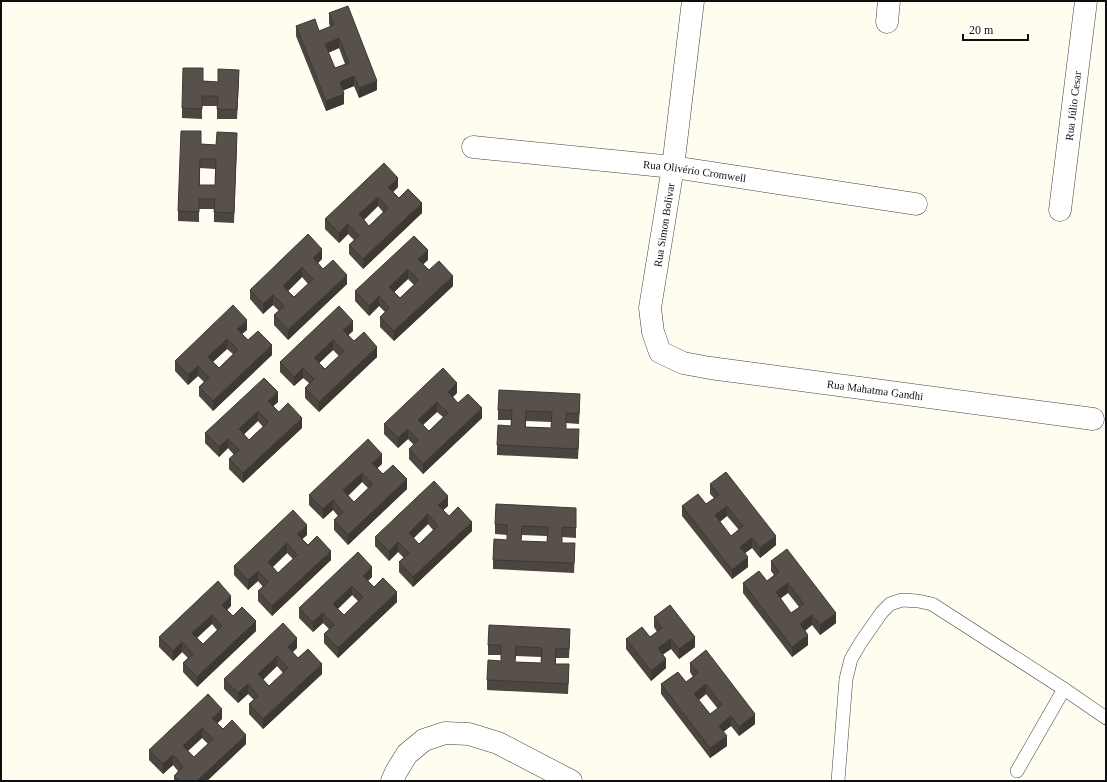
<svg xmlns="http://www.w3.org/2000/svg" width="1107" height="782" font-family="'Times New Roman',serif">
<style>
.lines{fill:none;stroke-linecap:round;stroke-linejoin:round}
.lane-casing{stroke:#414141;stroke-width:14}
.street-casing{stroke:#414141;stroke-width:23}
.lane{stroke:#fff;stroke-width:13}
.street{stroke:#fff;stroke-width:22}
.wall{fill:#4c4540;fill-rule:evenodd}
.shaded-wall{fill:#3e3834}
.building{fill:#58504a;stroke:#3e3834;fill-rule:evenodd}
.labels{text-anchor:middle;stroke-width:4;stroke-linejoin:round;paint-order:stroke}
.street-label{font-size:11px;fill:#0e0e0e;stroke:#fff}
</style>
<rect width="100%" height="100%" fill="#fffdf0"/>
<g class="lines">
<g class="lane-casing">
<g id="lane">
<polyline points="1017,771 1064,689"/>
<polyline points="838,781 846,679 851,659 861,642 882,612 890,604 902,600 918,601 932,604 1064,689 1106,718"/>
</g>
</g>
<g class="street-casing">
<g id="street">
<path id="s1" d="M693,1L673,167L650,308L653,332L660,352L683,363L710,368L1093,419"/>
<polyline points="887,22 889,1"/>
<path id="s2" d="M473,147L673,167L916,204"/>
<path id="s3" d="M1060,210L1086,1"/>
<polyline points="392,781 396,772 407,754 424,740 445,733 469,734 498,743 571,781"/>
</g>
</g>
<use href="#lane" class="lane"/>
<use href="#street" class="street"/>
</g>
<g class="wall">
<path d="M329,13L377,90L359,98L354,86L343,90L344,104L326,111L296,36V26L319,31L330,27L329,23ZM339,48L345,64L335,68L328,53Z"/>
<polygon points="239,79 237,119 217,119 217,106 202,106 202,119 182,118 182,108 203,81 218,82"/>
<path d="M237,142L234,223L214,222V209H199V222L178,221V211L201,144L216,145ZM200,168L215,169V185H200Z"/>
<path d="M398,187L393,192L399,198L422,213L363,269L349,254V245L354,240L348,234L339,243L325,229V219ZM378,206L383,212L369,226L364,220Z"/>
<path d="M322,259L318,263L323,269L347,284L288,340L274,325V315L279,311L273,305L263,314L250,299V290ZM302,277L308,284L294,297L288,291Z"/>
<path d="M428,260L423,264L429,270L453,286L394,341L380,327V317L385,312L379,306L369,316L355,301V291ZM408,279L414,285L400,298L394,292Z"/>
<path d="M247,330L242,334L248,340L272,355L213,411L199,396V387L204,382L198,376L188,385L175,371V361ZM227,349L233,354L219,368L213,362Z"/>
<path d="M353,331L348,335L354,341L377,357L319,412L305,398V388L309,383L303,378L294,386L280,372V362ZM333,350L339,356L325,369L319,363Z"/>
<path d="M457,393L453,397L458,403L482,418L423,474L409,459V449L414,445L408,439L398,448L384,434V424ZM437,412L443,417L429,431L423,425Z"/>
<path d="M278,402L273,406L279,412L302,428L243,483L229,469V459L234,455L228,448L219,457L205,443V433ZM258,421L263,427L249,440L244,434Z"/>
<path d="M580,404L579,424L566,423V429L579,439L578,459L497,455V445L511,426V420H498V410ZM526,421L552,422L551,428L526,427Z"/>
<path d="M382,464L377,468L383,474L407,489L348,545L334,530V520L338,516L333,510L323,519L309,505V495ZM362,482L368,488L354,502L348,496Z"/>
<path d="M710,484L776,545L760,558L752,548L745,553L748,567L732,579L682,516V506L706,504L714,498L710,494ZM727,516L739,530L731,536L720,522Z"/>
<path d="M448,506L443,510L449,516L472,531L413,587L399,572V562L404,558L398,552L389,561L375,546V537ZM428,524L433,530L419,544L413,538Z"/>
<path d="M576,518V538L562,537V543L575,553L574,573L493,569V560L507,540V535L495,534V524ZM522,535L547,536V542L521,541Z"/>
<path d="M307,535L302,539L308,545L331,560L272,616L258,601V591L263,587L258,581L248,590L234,575V566ZM287,553L293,559L278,573L273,567Z"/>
<path d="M771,561L836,623L820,635L812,625L805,631L808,645L792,657L743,593V583L767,581L774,575L771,571ZM788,593L799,607L791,613L780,598Z"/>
<path d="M372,577L368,581L374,587L397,602L338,658L324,643V634L329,629L323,623L313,632L299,618V608ZM352,595L358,601L344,615L338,609Z"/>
<path d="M231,606L227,610L233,616L256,631L197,687L183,672V663L188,658L182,652L173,661L159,647V637ZM212,624L217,630L203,644L197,638Z"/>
<polygon points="654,617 695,647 679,659 671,649 663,654 666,668 651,681 626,649 626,639 650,637 657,632 654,627"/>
<path d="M570,639L569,658H556V664L569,674L568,694L487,690V680L501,661V655H488V645ZM516,656L541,657V663L515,662Z"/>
<path d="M297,648L292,652L298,658L322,674L263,729L249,714V704L254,700L248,694L238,703L224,689V679ZM277,666L283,673L269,686L263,680Z"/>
<path d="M690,663L755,724L739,736L731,726L723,732L727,746L710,758L661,694V684L686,682L693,677L690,672ZM706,694L718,709L710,714L699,700Z"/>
<path d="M222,719L217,723L223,729L246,744L207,781H174V776L178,771L173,765L163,774L149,760V750ZM202,738L208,744L194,757L188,751Z"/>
</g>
<g class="shaded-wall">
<polygon points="339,38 339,48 325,54 325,44"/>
<polygon points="354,76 354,86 340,92 340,82"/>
<polygon points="377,81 377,90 359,98 359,88"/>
<polygon points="344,94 344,104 326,111 326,101"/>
<polygon points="398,178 398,187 388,197 388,187"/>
<polygon points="378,197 378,206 359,224 359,214"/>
<polygon points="422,203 422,213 363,269 363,259"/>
<polygon points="348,224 348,234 339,243 339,233"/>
<polygon points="322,249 322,259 313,268 313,258"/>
<polygon points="428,250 428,260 418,269 418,259"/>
<polygon points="302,267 302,277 283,296 283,286"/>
<polygon points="408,269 408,279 389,297 389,287"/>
<polygon points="347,275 347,284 288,340 288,330"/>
<polygon points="453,276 453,286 394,341 394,331"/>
<polygon points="273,295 273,305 263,314 263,304"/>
<polygon points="379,296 379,306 369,316 369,306"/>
<polygon points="247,320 247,330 237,338 237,329"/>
<polygon points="353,321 353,331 343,340 343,330"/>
<polygon points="227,339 227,349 208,366 208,357"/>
<polygon points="333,340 333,350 314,368 314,358"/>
<polygon points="272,345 272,355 213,411 213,401"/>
<polygon points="377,347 377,357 319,412 319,402"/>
<polygon points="198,366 198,376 188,385 188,375"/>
<polygon points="303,368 303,378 294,386 294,377"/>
<polygon points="457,383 457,393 448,401 448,392"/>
<polygon points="278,392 278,402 268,411 268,401"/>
<polygon points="437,402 437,412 418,429 418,420"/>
<polygon points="482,408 482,418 423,474 423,464"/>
<polygon points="258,411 258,421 239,439 239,429"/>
<polygon points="302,418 302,428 243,483 243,473"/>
<polygon points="408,429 408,439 398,448 398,438"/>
<polygon points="228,439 228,448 219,457 219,447"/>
<polygon points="382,454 382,464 372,473 372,463"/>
<polygon points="362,473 362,482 343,500 343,490"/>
<polygon points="407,479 407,489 348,545 348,535"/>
<polygon points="448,496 448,506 438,515 438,505"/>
<polygon points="333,500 333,510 323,519 323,509"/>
<polygon points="727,506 727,516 715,525 715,515"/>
<polygon points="428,514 428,524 409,543 409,533"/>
<polygon points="472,522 472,531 413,587 413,577"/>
<polygon points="307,525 307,535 297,544 297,534"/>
<polygon points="776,536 776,545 760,558 760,548"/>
<polygon points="752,538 752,548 740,557 740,547"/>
<polygon points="398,542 398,552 389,561 389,551"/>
<polygon points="287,543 287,553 268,571 268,562"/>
<polygon points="331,551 331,560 272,616 272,606"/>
<polygon points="748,557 748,567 732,579 732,570"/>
<polygon points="372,567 372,577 363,585 363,576"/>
<polygon points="258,571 258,581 248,590 248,580"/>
<polygon points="788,583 788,593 776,602 776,592"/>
<polygon points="352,586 352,595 333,613 333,604"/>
<polygon points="397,592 397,602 338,658 338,648"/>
<polygon points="231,596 231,606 222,615 222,605"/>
<polygon points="323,613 323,623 313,632 313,622"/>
<polygon points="836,613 836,623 820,635 820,625"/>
<polygon points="212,615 212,624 192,642 192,633"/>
<polygon points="812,615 812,625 800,634 800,624"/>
<polygon points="256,621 256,631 197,687 197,677"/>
<polygon points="808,635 808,645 792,657 792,647"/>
<polygon points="695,637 695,647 679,659 679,649"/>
<polygon points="297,638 297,648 288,657 288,647"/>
<polygon points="671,639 671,649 658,658 658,648"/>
<polygon points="182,642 182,652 173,661 173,651"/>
<polygon points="277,656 277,666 258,684 258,674"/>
<polygon points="666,659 666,668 651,681 651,671"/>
<polygon points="322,664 322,674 263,729 263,719"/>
<polygon points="248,684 248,694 238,703 238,693"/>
<polygon points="706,684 706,694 694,704 694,694"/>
<polygon points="222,709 222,719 212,728 212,718"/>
<polygon points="755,714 755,724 739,736 739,727"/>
<polygon points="731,716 731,726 719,735 719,726"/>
<polygon points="202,728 202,738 183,755 183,746"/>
<polygon points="246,735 246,744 207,781 197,781"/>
<polygon points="727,736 727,746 710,758 710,748"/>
<polygon points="173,755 173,765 163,774 163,764"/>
</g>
<g class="building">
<path d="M348,6L377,81L359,88L354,76L340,82L344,94L326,101L296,26L315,19L319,31L334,25L329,13ZM339,38L349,63L335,68L325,44Z"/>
<polygon points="183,68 203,68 203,81 218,82 218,69 239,70 237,110 217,109 218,96 202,96 202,109 182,108"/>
<path d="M181,131H201V144L216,145L217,132L237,133L234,213L214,212L215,199H199V212L178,211ZM200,159H216L215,185H199Z"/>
<path d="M384,163L398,178L388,187L399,198L408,189L422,203L363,259L349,245L359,236L348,224L339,233L325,219ZM378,197L388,208L369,226L359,214Z"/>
<path d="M308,234L322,249L313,258L323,269L333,260L347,275L288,330L274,315L284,306L273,295L263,304L250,290ZM302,267L313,279L294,297L283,286Z"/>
<path d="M414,236L428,250L418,259L429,270L439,261L453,276L394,331L380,317L389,308L379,296L369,306L355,291ZM408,269L419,280L400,298L389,287Z"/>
<path d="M233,305L247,320L237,329L248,340L258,331L272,345L213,401L199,387L209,378L198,366L188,375L175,361ZM227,339L238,350L219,368L208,357Z"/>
<path d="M339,306L353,321L343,330L354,341L364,332L377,347L319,402L305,388L314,379L303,368L294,377L280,362ZM333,340L344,351L325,369L314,358Z"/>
<path d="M443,368L457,383L448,392L458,403L468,394L482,408L423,464L409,449L418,440L408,429L398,438L384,424ZM437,402L448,413L429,431L418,420Z"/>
<path d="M264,378L278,392L268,401L279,412L288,403L302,418L243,473L229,459L239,450L228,439L219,447L205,433ZM258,411L268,422L249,440L239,429Z"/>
<path d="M499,390L580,394L579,414L566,413V429H579L578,449L497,445L498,425L511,426L512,410H498ZM526,411L552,412L551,428L525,427Z"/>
<path d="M368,439L382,454L372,463L383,474L393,465L407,479L348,535L334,520L343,512L333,500L323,509L309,495ZM362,473L373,484L354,502L343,490Z"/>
<path d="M726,472L776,536L760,548L752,538L740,547L748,557L732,570L682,506L698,494L706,504L719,495L710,484ZM727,506L743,526L731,536L715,515Z"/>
<path d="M434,481L448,496L438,505L449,516L458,507L472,522L413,577L399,562L409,553L398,542L389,551L375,537ZM428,514L438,526L419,544L409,533Z"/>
<path d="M496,504L576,508V528L562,527V543H575L574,563L493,560L494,539L507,540V525L495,524ZM522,526L548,527L547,542L521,541Z"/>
<path d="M293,510L307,525L297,534L308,545L317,536L331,551L272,606L258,591L268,582L258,571L248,580L234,566ZM287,543L297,555L278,573L268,562Z"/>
<path d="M787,549L836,613L820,625L812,615L800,624L808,635L792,647L743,583L759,571L767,581L779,572L771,561ZM788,583L804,604L791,613L776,592Z"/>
<path d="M358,552L372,567L363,576L374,587L383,578L397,592L338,648L324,634L334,625L323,613L313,622L299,608ZM352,586L363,597L344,615L333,604Z"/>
<path d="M218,581L231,596L222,605L233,616L242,607L256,621L197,677L183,663L193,654L182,642L173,651L159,637ZM212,615L222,626L203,644L192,633Z"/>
<polygon points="670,605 695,637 679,649 671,639 658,648 666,659 651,671 626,639 642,627 650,637 662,628 654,617"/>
<path d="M283,623L297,638L288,647L298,658L308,649L322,664L263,719L249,704L258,696L248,684L238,693L224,679ZM277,656L288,668L269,686L258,674Z"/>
<path d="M489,625L570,629L569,649L556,648L555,664H569L568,684L487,680L488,660L501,661V645H488ZM516,646L542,648L541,663L515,662Z"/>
<path d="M706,650L755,714L739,727L731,716L719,726L727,736L710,748L661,684L678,672L686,682L698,673L690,663ZM706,684L722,705L710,714L694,694Z"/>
<path d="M208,694L222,709L212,718L223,729L232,720L246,735L197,781H179L174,776L183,767L173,755L163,764L149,750ZM202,728L213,739L194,757L183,746Z"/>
</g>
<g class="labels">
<g class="street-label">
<text dy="4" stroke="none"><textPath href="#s3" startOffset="105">Rua Júlio Cesar</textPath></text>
<text dy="4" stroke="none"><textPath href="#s2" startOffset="223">Rua Olivério Cromwell</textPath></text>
<text transform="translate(664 225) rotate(-81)" y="4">Rua Simon Bolívar</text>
<text dy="4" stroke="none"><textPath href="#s1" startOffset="575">Rua Mahatma Gandhi</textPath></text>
</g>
</g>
<rect width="1107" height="782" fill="none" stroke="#0e0e0e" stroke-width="4"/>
<path d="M963 34v6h65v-6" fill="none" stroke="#0e0e0e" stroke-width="2"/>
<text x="969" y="34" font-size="12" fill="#0e0e0e" stroke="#ffffff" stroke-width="3" paint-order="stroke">20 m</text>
</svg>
